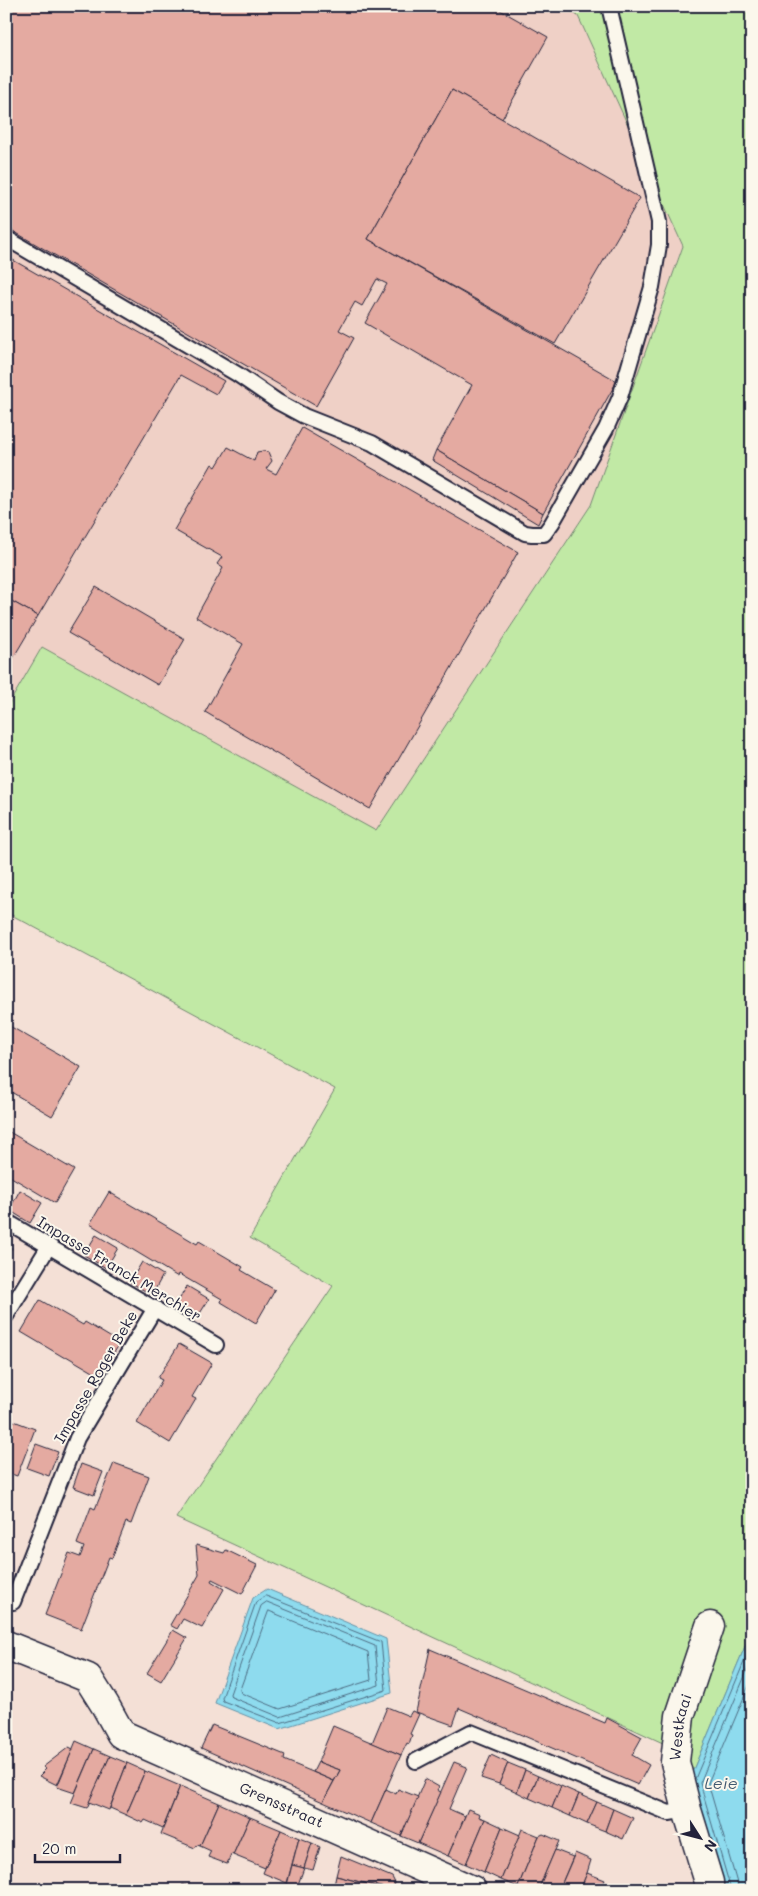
<svg xmlns="http://www.w3.org/2000/svg" width="758" height="1896" font-family="Mali,sans-serif">
<style>
.built{fill:#efd0c6}
.green{fill:#c1e9a5;stroke:#728670}
.water{fill:#8edbee;stroke:#6391a6}
.lines{fill:none;stroke-linecap:round;stroke-linejoin:round}
.shore{stroke:#4d6c83;stroke-width:1}
.building{fill:#e4aaa1;stroke:#22223b}
.service-casing{stroke:#22223b;stroke-width:18}
.minor-casing{stroke:#22223b;stroke-width:31}
.service{stroke:#fbf7ec;stroke-width:14}
.minor{stroke:#fbf7ec;stroke-width:28}
.labels{text-anchor:middle;stroke-width:4;stroke-linejoin:round;paint-order:stroke}
.street-label{font-size:15px;fill:#22223b;stroke:#fbf7ec}
.water-label{font-size:16px;font-style:italic;fill:#425a71;stroke:#fbf7ec}
</style>
<rect width="100%" height="100%" fill="#f4e0d6"/>
<filter id="ink" filterUnits="userSpaceOnUse"><feTurbulence type="fractalNoise" baseFrequency=".02" numOctaves="2"/><feDisplacementMap in="SourceGraphic" scale="10" xChannelSelector="R" yChannelSelector="G"/><feConvolveMatrix kernelMatrix="1 2 1 2 8 2 1 2 1" color-interpolation-filters="sRGB"/></filter>
<g filter="url(#ink)">
<polygon class="built" points="6,6 563,6 578,16 683,246 591,505 376,832 42,648 6,709"/>
<polygon class="green" points="563,6 752,6 752,1630 688,1782 665,1744 176,1518 333,1286 250,1238 335,1089 6,912 6,709 42,647 376,831 591,505 683,246 578,16"/>
<g class="water">
<polygon points="267,1589 386,1639 392,1693 279,1729 215,1703 253,1598"/>
<polygon points="752,1630 752,1890 720,1890 688,1782"/>
</g>
<g class="lines">
<g class="shore">
<polygon points="266,1596 381,1642 386,1690 280,1723 223,1701 222,1698 256,1602"/>
<polygon points="267,1602 375,1646 379,1685 280,1717 231,1697 230,1694 261,1606"/>
<polygon points="269,1611 368,1652 371,1680 280,1709 241,1693 240,1690"/>
<polyline points="695,1779 752,1643"/>
<polyline points="731,1890 700,1783 752,1659"/>
<polyline points="739,1890 708,1783 752,1678"/>
</g>
</g>
<g class="building">
<polygon points="6,6 493,6 548,37 502,119 452,90 368,239 617,381 543,513 436,450 472,385 365,323 387,284 377,279 362,306 355,302 339,330 354,338 316,406 6,227"/>
<polygon points="452,90 640,198 555,344 368,239"/>
<polygon points="6,256 224,381 216,394 181,375 38,616 6,598"/>
<polygon points="302,428 518,552 370,809 205,712 243,644 196,617 223,568 217,564 222,557 174,530 212,464 216,467 228,447 254,461 257,452 263,451 268,452 272,461 266,469 276,474"/>
<polygon points="436,450 543,513 538,524 432,460"/>
<polygon points="96,587 185,639 158,685 68,633"/>
<polygon points="6,598 38,616 6,670"/>
<polygon points="752,685 752,698 746,695"/>
<polygon points="6,1024 81,1067 52,1116 6,1089"/>
<polygon points="6,1130 74,1170 55,1203 6,1174"/>
<polygon points="20,1190 42,1203 30,1223 9,1210"/>
<polygon points="109,1192 197,1244 199,1241 243,1267 241,1270 275,1290 256,1323 221,1302 222,1299 179,1274 178,1277 90,1224"/>
<polygon points="96,1235 118,1248 106,1268 84,1255"/>
<polygon points="6,1245 12,1248 6,1257"/>
<polygon points="142,1262 163,1275 152,1295 130,1282"/>
<polygon points="187,1286 209,1299 197,1318 176,1305"/>
<polygon points="40,1300 83,1325 85,1322 120,1343 100,1376 66,1356 65,1358 21,1332"/>
<polygon points="179,1344 212,1363 192,1397 196,1399 170,1443 137,1423 162,1380 158,1378"/>
<polygon points="6,1418 35,1429 17,1476 6,1472"/>
<polygon points="36,1444 58,1452 49,1476 27,1468"/>
<polygon points="114,1463 149,1476 131,1524 126,1522 112,1558 109,1557 81,1629 45,1615 69,1553 80,1557 84,1547 77,1544 91,1507 95,1509"/>
<polygon points="81,1464 103,1472 94,1495 73,1487"/>
<polygon points="196,1545 224,1553 226,1550 257,1565 242,1594 212,1579 211,1581 224,1589 202,1628 183,1619 177,1629 170,1625 199,1575"/>
<polygon points="173,1630 187,1638 161,1681 147,1673"/>
<polygon points="430,1649 605,1723 607,1718 642,1737 632,1755 649,1765 638,1785 459,1708 453,1725 416,1712"/>
<polygon points="387,1707 409,1716 412,1711 419,1714 410,1734 412,1735 409,1744 407,1743 401,1755 372,1743"/>
<polygon points="212,1725 285,1755 284,1760 334,1781 323,1802 201,1748"/>
<polygon points="333,1726 401,1755 371,1823 323,1802 340,1770 318,1762"/>
<polygon points="76,1741 94,1749 75,1793 57,1787"/>
<polygon points="69,1747 73,1749 57,1785 39,1776 46,1769 43,1767"/>
<polygon points="94,1749 110,1756 87,1808 71,1803"/>
<polygon points="491,1755 508,1763 499,1784 481,1778"/>
<polygon points="110,1756 127,1763 109,1810 89,1802"/>
<polygon points="318,1762 340,1770 334,1781 313,1772"/>
<polygon points="454,1762 467,1767 449,1809 465,1816 448,1856 418,1843"/>
<polygon points="127,1763 145,1771 126,1815 110,1808"/>
<polygon points="508,1763 525,1770 517,1792 499,1784"/>
<polygon points="525,1770 538,1776 529,1798 517,1792"/>
<polygon points="145,1771 180,1786 163,1828 145,1820 143,1823 126,1815"/>
<polygon points="538,1776 561,1786 552,1808 529,1798"/>
<polygon points="425,1779 439,1787 437,1790 441,1792 418,1843 401,1836"/>
<polygon points="180,1786 219,1803 200,1846 197,1845 195,1848 161,1834"/>
<polygon points="561,1786 579,1794 570,1816 552,1808"/>
<polygon points="386,1789 396,1794 398,1789 418,1797 401,1836 371,1823"/>
<polygon points="579,1794 597,1802 587,1824 570,1816"/>
<polygon points="597,1802 613,1809 605,1831 587,1824"/>
<polygon points="219,1803 250,1817 233,1855 231,1854 227,1864 208,1857 211,1851 200,1846"/>
<polygon points="468,1809 480,1814 479,1817 485,1819 466,1864 448,1856"/>
<polygon points="613,1809 633,1818 623,1839 605,1831"/>
<polygon points="250,1817 281,1830 265,1868 233,1855"/>
<polygon points="485,1819 502,1827 484,1872 466,1864"/>
<polygon points="502,1827 520,1835 501,1880 484,1872"/>
<polygon points="522,1829 539,1836 518,1887 501,1880"/>
<polygon points="281,1830 299,1838 287,1883 263,1873"/>
<polygon points="543,1834 559,1841 538,1890 525,1890 518,1887 539,1836"/>
<polygon points="299,1838 312,1843 304,1868 292,1865"/>
<polygon points="312,1843 320,1847 313,1870 304,1868"/>
<polygon points="555,1850 573,1857 559,1890 538,1890"/>
<polygon points="575,1853 591,1860 587,1873 580,1890 559,1890"/>
<polygon points="341,1856 392,1877 395,1883 393,1890 336,1876"/>
<polygon points="292,1865 304,1868 296,1890 287,1890 286,1889"/>
<polygon points="587,1873 605,1880 600,1890 580,1890"/>
<polygon points="336,1876 391,1890 333,1890"/>
<polygon points="183,1884 196,1890 180,1890"/>
</g>
<g class="lines">
<g class="service-casing">
<g id="service">
<polyline points="6,238 237,374 278,402 304,416 372,443 525,533 532,534 544,534 552,523 606,429 620,397 652,287 659,245 659,222 609,6"/>
<polyline points="6,1221 216,1345"/>
<polyline points="6,1316 49,1246"/>
<polyline points="13,1602 77,1438 155,1308"/>
<polyline points="416,1761 471,1732 669,1813 687,1810"/>
</g>
</g>
<g class="minor-casing">
<g id="minor">
<path id="s1" d="M6,1645L88,1678L105,1705L121,1734L472,1890"/>
<path id="s2" d="M709,1890V1882L687,1810L675,1762L680,1716L710,1626"/>
</g>
</g>
<use href="#service" class="service"/>
<use href="#minor" class="minor"/>
</g>
</g>
<g class="labels">
<g class="street-label">
<text transform="translate(119 1269) rotate(31)" y="5">Impasse Franck Merchier</text>
<text transform="translate(96 1377) rotate(-60)" y="5">Impasse Roger Beke</text>
<text dy="5" stroke="none"><textPath href="#s2" startOffset="168">Westkaai</textPath></text>
<text dy="5" stroke="none"><textPath href="#s1" startOffset="329">Grensstraat</textPath></text>
</g>
<g class="water-label">
<text x="721" y="1789">Leie</text>
</g>
</g>
<rect width="758" height="1896" fill="none" stroke="#fbf7ec" stroke-width="25"/>
<rect x="12" y="12" width="733" height="1871" fill="none" stroke="#22223b" stroke-width="2" filter="url(#ink)"/>
<g transform="translate(700 1838) rotate(126)" stroke="#fbf7ec" stroke-width="4" paint-order="stroke">
<path d="M0-4L9 19L0 12L-9 19Z" fill="#22223b"/>
<text y="-8" font-size="14" font-weight="bold" text-anchor="middle" fill="#22223b">N</text>
</g>
<path d="M35 1854v8h85v-8" fill="none" stroke="#22223b" stroke-width="2.5"/>
<text x="42" y="1854" font-size="15" fill="#22223b" stroke="#fbf7ec" stroke-width="4" paint-order="stroke">20 m</text>
</svg>
